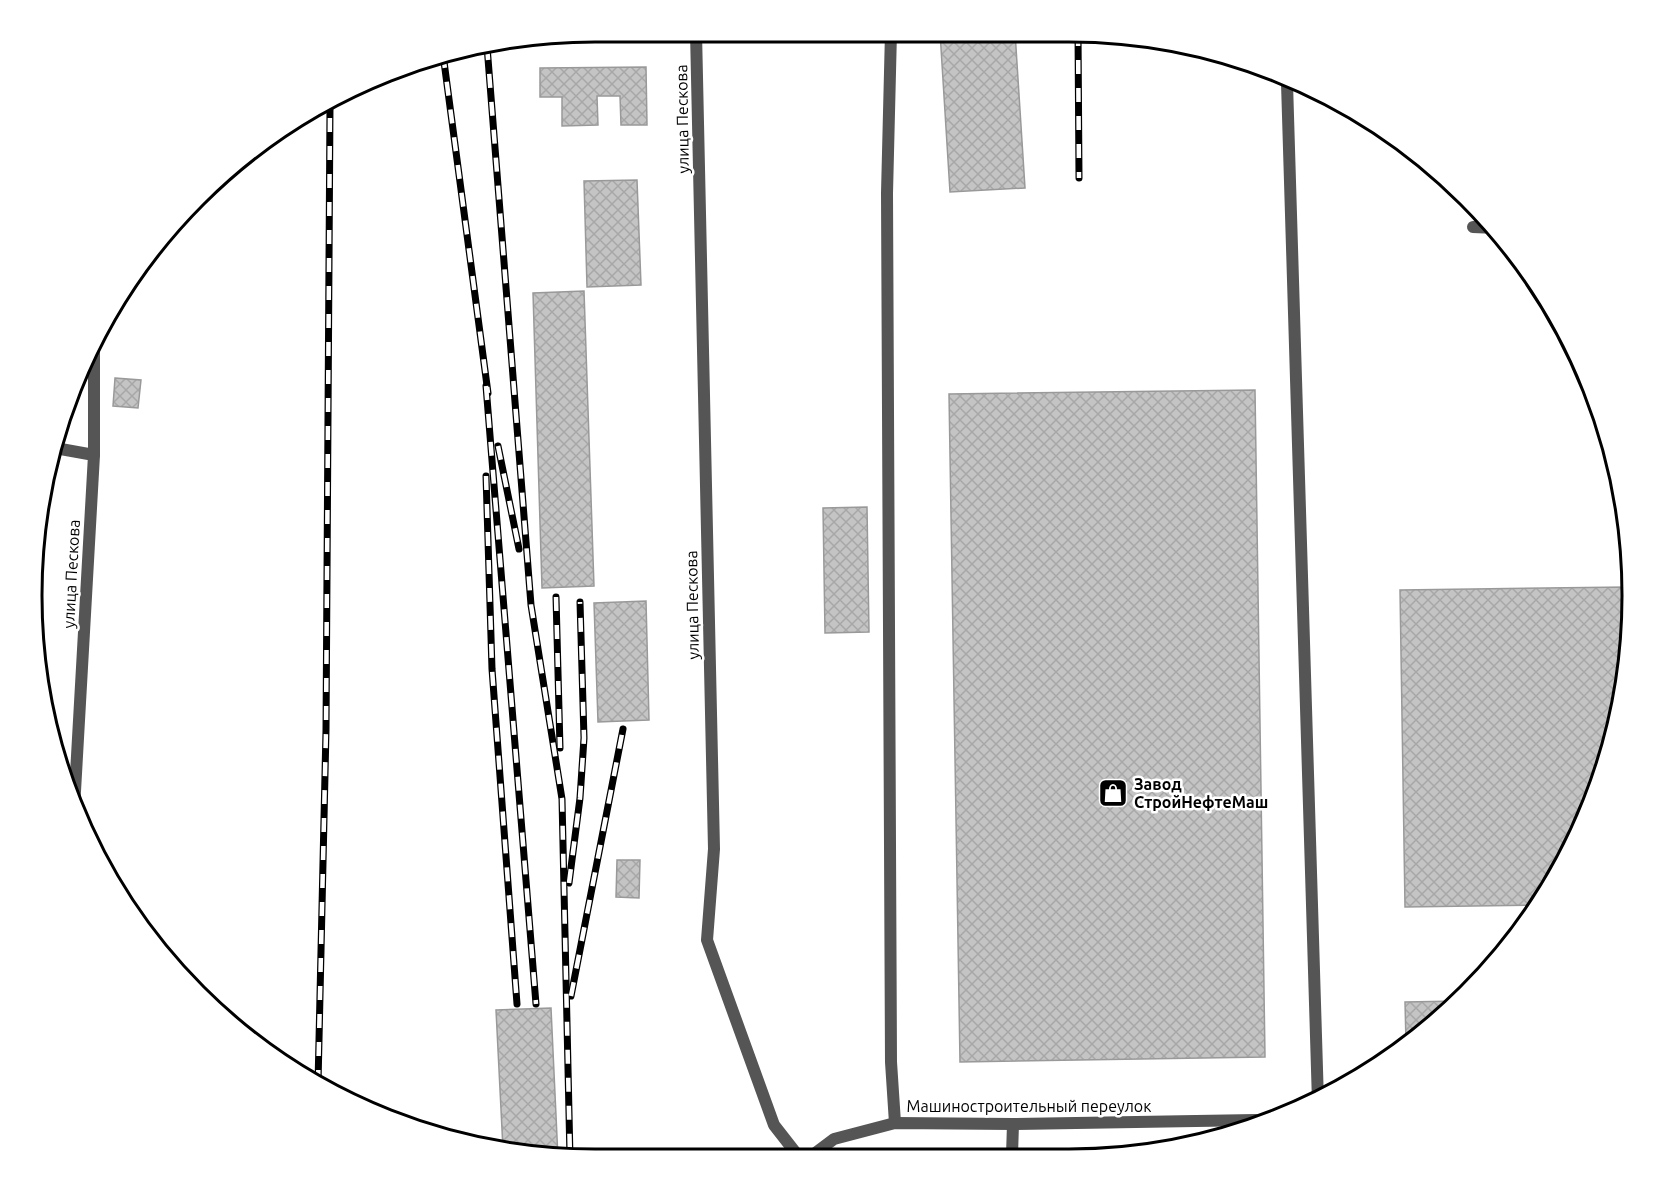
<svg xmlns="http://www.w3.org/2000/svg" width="1664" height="1191" font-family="Ubuntu,sans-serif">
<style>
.building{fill:url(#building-cross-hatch);stroke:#999;stroke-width:1.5}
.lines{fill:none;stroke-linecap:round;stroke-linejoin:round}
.service{stroke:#555;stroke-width:12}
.minor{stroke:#555;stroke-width:12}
.rail-casing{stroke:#000;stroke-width:7}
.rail{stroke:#fff;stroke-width:4.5;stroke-dasharray:14;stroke-linecap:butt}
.labels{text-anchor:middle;stroke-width:5;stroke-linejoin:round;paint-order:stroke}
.street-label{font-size:16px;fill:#000;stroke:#fff}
.poi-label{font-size:16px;font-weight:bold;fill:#000;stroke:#fff;text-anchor:start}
.rim{fill:none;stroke:#000;stroke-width:3}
</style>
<defs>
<pattern id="building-cross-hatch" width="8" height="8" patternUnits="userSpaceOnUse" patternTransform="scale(1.5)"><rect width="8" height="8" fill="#c4c4c4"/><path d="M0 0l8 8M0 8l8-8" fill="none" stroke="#a7a7a7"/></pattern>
</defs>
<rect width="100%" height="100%" fill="#fff"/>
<g class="building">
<polygon points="940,32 1015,32 1025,188 950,192"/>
<polygon points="646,67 647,125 621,125 620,96 597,96 598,125 562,126 562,97 540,97 540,68"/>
<polygon points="637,180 641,285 587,287 584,181"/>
<polygon points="584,291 594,586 542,588 533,293"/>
<polygon points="115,378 141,380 138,408 113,406"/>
<polygon points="1255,390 1265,1057 960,1062 949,394"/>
<polygon points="867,507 869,632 825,633 823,508"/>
<polygon points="41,513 47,514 43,536 41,536"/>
<polygon points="1627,587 1628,651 1613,742 1574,845 1537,905 1405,907 1400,590"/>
<polygon points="646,601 649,720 598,722 594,603"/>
<polygon points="617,860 640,860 639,898 616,897"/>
<polygon points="1457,1001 1440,1020 1406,1043 1405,1002"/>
<polygon points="551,1008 558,1158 503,1149 496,1010"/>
</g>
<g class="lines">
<g class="service">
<polyline points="891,32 887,193 891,1062 895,1123"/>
<polyline points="1287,83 1318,1102"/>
<polyline points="1473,227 1496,228"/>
<polyline points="55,448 94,455"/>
<polyline points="1012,1155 1013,1124"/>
</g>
<g class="minor">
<polyline points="696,32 714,849 707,940 774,1125 799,1157"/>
<polyline points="74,809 94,455 94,340"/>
<polyline points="810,1157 834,1139 895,1123 1013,1124 1256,1120"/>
</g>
<g class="rail-casing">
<g id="rail">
<polyline points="1078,32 1079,178"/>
<polyline points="487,46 531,605 562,799 570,1158"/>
<polyline points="443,54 488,393"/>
<polyline points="486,386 536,1004"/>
<polyline points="498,446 519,549"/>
<polyline points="486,476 492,669 517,1004"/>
<polyline points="556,597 560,748"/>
<polyline points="569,883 580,798 584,738 580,602"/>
<polyline points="571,996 623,729"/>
<polyline points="318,1084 326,730 330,105"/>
</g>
</g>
<use href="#rail" class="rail"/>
</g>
<defs>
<g id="shop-square" transform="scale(1.5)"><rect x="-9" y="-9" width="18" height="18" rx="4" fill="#000" stroke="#fff"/><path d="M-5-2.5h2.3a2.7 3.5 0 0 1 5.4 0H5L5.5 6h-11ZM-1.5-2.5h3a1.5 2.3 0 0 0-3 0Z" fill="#fff"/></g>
</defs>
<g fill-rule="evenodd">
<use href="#shop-square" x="1113" y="793"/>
</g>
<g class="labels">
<g class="street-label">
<text transform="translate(682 119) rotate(-91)" y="6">улица Пескова</text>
<text transform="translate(71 574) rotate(-87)" y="6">улица Пескова</text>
<text transform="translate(692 605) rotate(-91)" y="6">улица Пескова</text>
<text x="1029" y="1112">Машиностроительный переулок</text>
</g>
<g class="poi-label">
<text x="1134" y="790">Завод<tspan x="1134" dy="18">СтройНефтеМаш</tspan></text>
</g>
</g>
<path d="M0 0H1664V1191H0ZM595 42H1069A553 553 0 0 1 1622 595V596A553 553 0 0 1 1069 1149H595A553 553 0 0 1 42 596V595A553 553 0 0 1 595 42Z" fill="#fff" fill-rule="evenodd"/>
<path class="rim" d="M595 42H1069A553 553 0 0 1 1622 595V596A553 553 0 0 1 1069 1149H595A553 553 0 0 1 42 596V595A553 553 0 0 1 595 42Z"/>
</svg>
